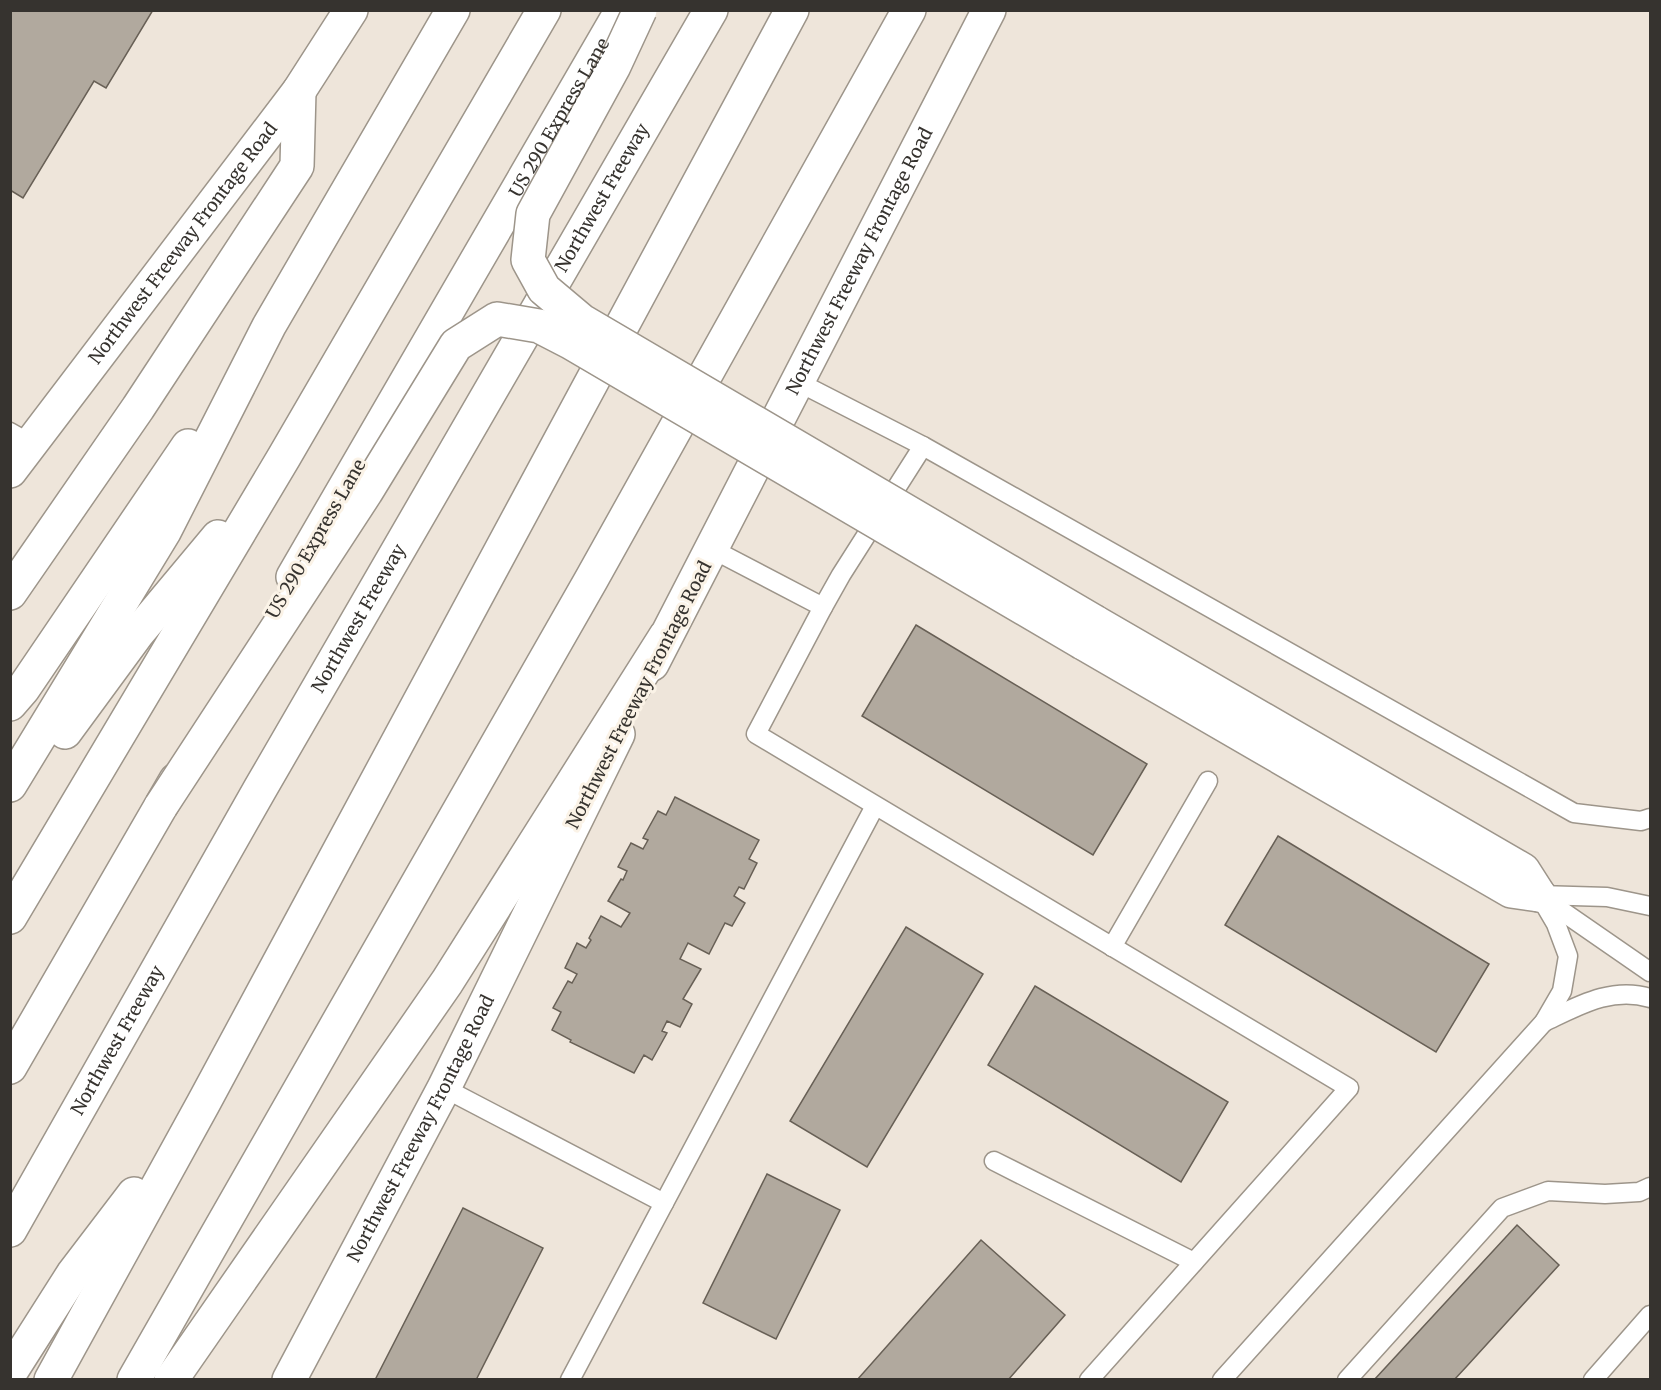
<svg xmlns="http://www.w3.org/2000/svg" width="1661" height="1390" font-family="Merriweather,serif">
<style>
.building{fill:#b1a99e;stroke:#686056;stroke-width:1.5}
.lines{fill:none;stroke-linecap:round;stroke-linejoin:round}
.lane-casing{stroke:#9d958a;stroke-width:21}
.secondary-casing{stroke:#9d958a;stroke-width:36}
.highway-casing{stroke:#9d958a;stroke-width:36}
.lane{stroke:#fff;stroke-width:18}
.secondary{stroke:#fff;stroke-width:33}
.highway{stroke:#fff;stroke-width:33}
.highway-bridge-casing{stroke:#9d958a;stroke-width:36;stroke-linecap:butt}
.highway-bridge{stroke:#fff;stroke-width:33}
.labels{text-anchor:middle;stroke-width:6;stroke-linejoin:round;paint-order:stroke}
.street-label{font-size:18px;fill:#36332f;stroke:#fbf3e7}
</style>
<rect width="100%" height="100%" fill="#eee5da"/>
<g class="building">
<polygon points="10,10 153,10 106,88 94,81 23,198 10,190"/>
<polygon points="916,625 1147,764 1093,855 862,716"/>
<polygon points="675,797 759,840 749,859 757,863 744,889 739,887 734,896 745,903 732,926 725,923 709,954 688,943 680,959 701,969 683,999 692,1004 680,1027 667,1021 662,1031 667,1033 652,1060 644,1055 634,1073 570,1042 571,1040 552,1030 561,1012 553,1008 568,981 572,983 577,974 565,968 577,943 586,948 591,940 589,938 601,916 621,927 630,913 608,901 621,879 623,880 627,871 618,867 631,843 643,849 648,840 643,838 658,811 666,815"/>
<polygon points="1278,836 1489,964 1436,1052 1225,925"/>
<polygon points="906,927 983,974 867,1167 790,1121"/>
<polygon points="1035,986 1228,1102 1181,1182 988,1065"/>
<polygon points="767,1174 840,1210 776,1339 703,1303"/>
<polygon points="463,1208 543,1248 476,1380 375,1380"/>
<polygon points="1517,1225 1559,1265 1467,1366 1454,1380 1374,1380"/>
<polygon points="981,1240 1065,1315 1008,1380 857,1380"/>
</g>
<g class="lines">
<g class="lane-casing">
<g id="lane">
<polyline points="798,382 923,446 1574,813 1641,821 1650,818"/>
<polyline points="10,432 31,444"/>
<polyline points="712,549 823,607 756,734 1349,1088 1089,1380"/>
<polyline points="823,607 841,575 923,446"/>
<polyline points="1539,895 1607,897 1650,906"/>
<polyline points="1543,898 1650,972"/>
<polyline points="1112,947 1208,781"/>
<path d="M1544,1022C1578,1006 1612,986 1650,998"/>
<polyline points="444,1088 664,1203"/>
<polyline points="994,1161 1194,1262"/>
<polyline points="570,1380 875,806"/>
<polyline points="1222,1380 1544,1022 1562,991 1568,956 1556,924 1539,895"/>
<polyline points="1347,1380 1502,1208 1548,1191 1605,1194 1639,1192 1650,1187"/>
<polyline points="1593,1380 1650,1315"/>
</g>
</g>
<g class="secondary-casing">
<g id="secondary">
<path id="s1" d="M10,471L299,91L351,10"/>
<path id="s2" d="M652,664L989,10"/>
<path id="s3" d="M289,1380L444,1088L618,734"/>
</g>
</g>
<g class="highway-casing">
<g id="highway">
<path id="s4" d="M293,577L622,10"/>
<polyline points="10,593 138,408 297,166 299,91"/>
<polyline points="1095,622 1523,870 1539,895"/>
<polyline points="1083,643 1511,891 1539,895"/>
<polyline points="10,704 23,689 188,446"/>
<polyline points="65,732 137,634 218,537"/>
<polyline points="10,785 164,532 269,326 453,10"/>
<polyline points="10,917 284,457 544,10"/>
<polyline points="10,1067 176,780"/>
<path id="s5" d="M10,1230L260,789L711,10"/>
<polyline points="10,1373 73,1274 134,1194"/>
<polyline points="51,1380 203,1104 792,10"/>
<polyline points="134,1380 591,580 909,10"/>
<polyline points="171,1380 447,982 665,637"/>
</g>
</g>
<use href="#lane" class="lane"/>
<use href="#secondary" class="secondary"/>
<use href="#highway" class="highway"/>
<g class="highway-bridge-casing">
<g id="highway-bridge">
<polyline points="640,10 614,66 533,214 528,260 544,289 582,321 1095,622"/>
<polyline points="161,806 366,492 456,345 497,319 539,326 570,342 1083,643"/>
</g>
</g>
<use href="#highway-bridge" class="highway-bridge"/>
</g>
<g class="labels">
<g class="street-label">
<text dy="6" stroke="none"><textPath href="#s4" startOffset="531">US 290 Express Lane</textPath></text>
<text dy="6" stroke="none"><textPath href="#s5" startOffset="1190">Northwest Freeway</textPath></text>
<text dy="6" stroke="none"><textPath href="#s1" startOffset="286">Northwest Freeway Frontage Road</textPath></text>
<text dy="6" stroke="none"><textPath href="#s2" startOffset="453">Northwest Freeway Frontage Road</textPath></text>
<text transform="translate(316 539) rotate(-60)" y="6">US 290 Express Lane</text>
<text dy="6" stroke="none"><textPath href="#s5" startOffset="704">Northwest Freeway</textPath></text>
<text transform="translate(639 695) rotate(-63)" y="6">Northwest Freeway Frontage Road</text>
<text dy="6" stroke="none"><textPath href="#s5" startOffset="218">Northwest Freeway</textPath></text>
<text dy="6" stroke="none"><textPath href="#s3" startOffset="284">Northwest Freeway Frontage Road</textPath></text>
</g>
</g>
<rect width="1661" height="1390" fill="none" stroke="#36332f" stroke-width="24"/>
</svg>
